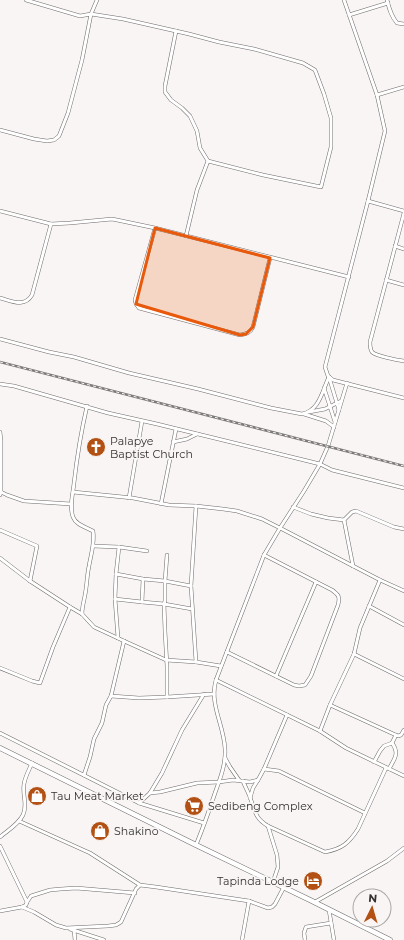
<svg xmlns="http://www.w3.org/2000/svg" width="404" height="940" viewBox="0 0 404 940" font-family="Montserrat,sans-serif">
<rect width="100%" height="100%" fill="#f9f5f4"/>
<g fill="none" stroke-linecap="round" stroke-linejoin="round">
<defs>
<g id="street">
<path d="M26,0l54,16 11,-2 32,5 66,15 30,8 35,7 49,14 12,7 9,24 7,24v29l-10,40 -58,-12 -55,-14"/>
<path d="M344,0l33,95 8,36 -17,70 -43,166 3,9 5,4 71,18"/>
<path d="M387,0c2,8 4,16 10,23l7,1"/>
<path d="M349,15l39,-12"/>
<path d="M176,31l-11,55v6l6,8 11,8 8,8 7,15 3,17 8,13 -11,29 -11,46"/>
<path d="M377,95l27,-8"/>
<path d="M0,130l34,9 13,2 7,-1 5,-4 9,-23 14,-53 9,-46 6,-14"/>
<path d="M368,201l36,10"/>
<path d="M0,211l51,13 19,-1 42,-4 5,1 38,8 194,49"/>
<path d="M404,213l-34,129c0,4 0,7 2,10 4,4 25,8 32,9"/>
<path d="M155,228l-20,72 1,4 3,4 101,27c6,-1 10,-2 13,-8l17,-69"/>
<path d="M395,246l9,3"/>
<path d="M386,280l18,5"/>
<path d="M0,298c12,3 24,10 32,-3l19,-71"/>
<path d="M0,339l49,13 25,5 55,16 69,16 73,19 31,6c18,-4 20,-23 27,-37"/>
<path d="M329,377l10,33"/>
<path d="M0,384l14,2 94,27 49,11 163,40 12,6 72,18"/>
<path d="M324,388l11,34"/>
<path d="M309,412l16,-3 16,-8"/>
<path d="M304,414l22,7 8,6"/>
<path d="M0,432l1,9v51l-1,3"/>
<path d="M173,442l14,-3 10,-5"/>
<path d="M1,492l6,3 17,6 47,3"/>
<path d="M73,492l60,6 36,7 27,1 27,3 14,2 25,8 18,9 100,52 24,11"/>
<path d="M129,498l13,-77"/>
<path d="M161,504l15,-75"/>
<path d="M196,506l-5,80 5,76"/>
<path d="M293,507l18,7 17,4 16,2 8,-8 4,-1 38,16 10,2"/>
<path d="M344,520l9,46"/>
<path d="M0,530l37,16 -7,35"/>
<path d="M93,546l26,1 -3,27 27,5 22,2 26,5"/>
<path d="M119,547l28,4"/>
<path d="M0,558l30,23 40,26 12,7 12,13 30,14 42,19 30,2 25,4"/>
<path d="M116,574l-1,25 3,39"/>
<path d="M143,579l-1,23 22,2 28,5"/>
<path d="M115,599l27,3"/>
<path d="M369,606l35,19"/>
<path d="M82,614c0,-7 2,-13 3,-19 2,-10 2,-20 4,-29 2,-12 6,-23 4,-35 -7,-4 -17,-6 -20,-14 -4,-11 0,-23 1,-34 3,-26 7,-51 13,-77"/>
<path d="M227,652l67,33 5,1 6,-1 6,-9 27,-71c2,-8 1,-10 -6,-15l-68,-35"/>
<path d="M354,654l50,25"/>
<path d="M0,668l32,13 8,2 13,-36 17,-40"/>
<path d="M276,676l40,-94"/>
<path d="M216,680l104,51 26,17 58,28"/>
<path d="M111,696l28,2 28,-1 47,-3"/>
<path d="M167,697v-31l-2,-35 -1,-27 1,-3v-20l2,-26"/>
<path d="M330,705l68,31 3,-1 3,-5"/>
<path d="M320,731l10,-26 24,-51 6,-26 20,-48"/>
<path d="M0,733l139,70 65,20"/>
<path d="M225,758l5,9 9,13"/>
<path d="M374,762l6,-11 4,-5 8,-3 4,-8"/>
<path d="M264,769l15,2 86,42"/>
<path d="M389,769c5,-10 11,-15 3,-26"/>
<path d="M84,775l6,-18 4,-18 8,-16 4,-18 5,-9 13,-55"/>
<path d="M243,781c2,6 6,12 8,19 4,12 5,19 17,26l57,26c17,-3 24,-9 33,-23l28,-61"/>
<path d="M150,793l10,-1 37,-9 22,-1 14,-2 17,2 8,-2 6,-11 23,-54"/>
<path d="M250,798l3,-10 5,-8"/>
<path d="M139,803l11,-10 12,-20 20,-43 22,-36"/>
<path d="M19,821l71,32 50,32 16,2 93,14 19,7 4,-1 3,-3 9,-17"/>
<path d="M268,826l9,29 1,12 -5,15"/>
<path d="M0,837c8,-7 18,-12 23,-22 5,-10 -1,-20 1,-31 1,-7 5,-14 8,-21"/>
<path d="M196,845c7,-17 13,-34 19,-52 5,-14 11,-29 10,-44 -1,-24 -16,-45 -9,-69l48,-125 16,-27 24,-37 16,-27 8,-18 19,-63"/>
<path d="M0,846l27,56 -1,3 -4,2 -22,4"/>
<path d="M27,902l4,-6 19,-6 11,-1 15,-1 59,5"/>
<path d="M315,902l72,-41 17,-13"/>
<path d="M22,907l12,5 22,13 10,3 42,-2 8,-1 5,-3 15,-33 4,-4"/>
<path d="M329,910l5,30"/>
<path d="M70,929l34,11"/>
<path d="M74,930l1,10"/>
<path d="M242,940l7,-39"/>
<path d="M305,940l-1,-7 2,-6 25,-4"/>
</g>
<path id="secondary" d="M0,748l196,97 114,55 80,40"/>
</defs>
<use href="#street" stroke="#6e6a69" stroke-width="4"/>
<use href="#secondary" stroke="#6e6a69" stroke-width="5.5"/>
<use href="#street" stroke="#fff" stroke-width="3"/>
<use href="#secondary" stroke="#fff" stroke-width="4.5"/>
<defs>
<path id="rail" d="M0,362l404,104"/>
</defs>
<use href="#rail" stroke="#7d7b7a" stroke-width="2.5"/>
<use href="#rail" stroke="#f9f5f4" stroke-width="1" stroke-dasharray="3" stroke-linecap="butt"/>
</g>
<path fill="#e8590c" fill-opacity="0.2" stroke="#e8590c" stroke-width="3" stroke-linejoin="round" d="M155,228l115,30 -17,69 -7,7 -6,1 -104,-31z"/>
<defs>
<symbol id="church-disc" viewBox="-11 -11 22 22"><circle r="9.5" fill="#b35114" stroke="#f9f5f4"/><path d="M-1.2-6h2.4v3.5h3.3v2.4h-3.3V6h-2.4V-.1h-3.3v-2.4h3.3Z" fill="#fff"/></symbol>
<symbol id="shop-disc" viewBox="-11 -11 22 22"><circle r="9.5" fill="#b35114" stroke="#f9f5f4"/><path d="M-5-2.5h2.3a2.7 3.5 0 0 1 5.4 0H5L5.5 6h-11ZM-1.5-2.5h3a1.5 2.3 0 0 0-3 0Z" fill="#fff"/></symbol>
<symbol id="supermarket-disc" viewBox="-11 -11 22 22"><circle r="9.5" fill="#b35114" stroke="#f9f5f4"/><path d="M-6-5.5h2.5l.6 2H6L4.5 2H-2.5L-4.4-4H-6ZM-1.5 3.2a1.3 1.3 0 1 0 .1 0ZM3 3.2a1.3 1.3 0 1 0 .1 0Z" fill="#fff"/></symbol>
<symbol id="hotel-disc" viewBox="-11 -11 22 22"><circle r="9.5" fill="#b35114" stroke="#f9f5f4"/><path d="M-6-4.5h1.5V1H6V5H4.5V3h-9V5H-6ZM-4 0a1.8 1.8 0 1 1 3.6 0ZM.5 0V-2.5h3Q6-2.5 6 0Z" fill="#fff"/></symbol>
</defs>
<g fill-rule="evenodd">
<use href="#church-disc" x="85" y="436" width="22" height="22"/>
<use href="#shop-disc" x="26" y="785" width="22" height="22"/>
<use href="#supermarket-disc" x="183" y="795" width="22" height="22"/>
<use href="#shop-disc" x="89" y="820" width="22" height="22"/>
<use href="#hotel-disc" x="302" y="870" width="22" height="22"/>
</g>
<g text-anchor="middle" stroke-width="3.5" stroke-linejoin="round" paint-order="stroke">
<g font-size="11" fill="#333231" stroke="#f9f5f4" text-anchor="start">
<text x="110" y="445">Palapye<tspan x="110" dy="13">Baptist Church</tspan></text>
<text x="51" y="800">Tau Meat Market</text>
<text x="208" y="810">Sedibeng Complex</text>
<text x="114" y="835">Shakino</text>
<text x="299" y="885" text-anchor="end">Tapinda Lodge</text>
</g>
</g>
<g transform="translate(372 908) rotate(5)"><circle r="19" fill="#f9f5f4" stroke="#aaa7a6"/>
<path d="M0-3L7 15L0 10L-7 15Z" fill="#b35114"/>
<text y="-6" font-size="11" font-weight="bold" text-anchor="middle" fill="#333231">N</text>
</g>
</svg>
